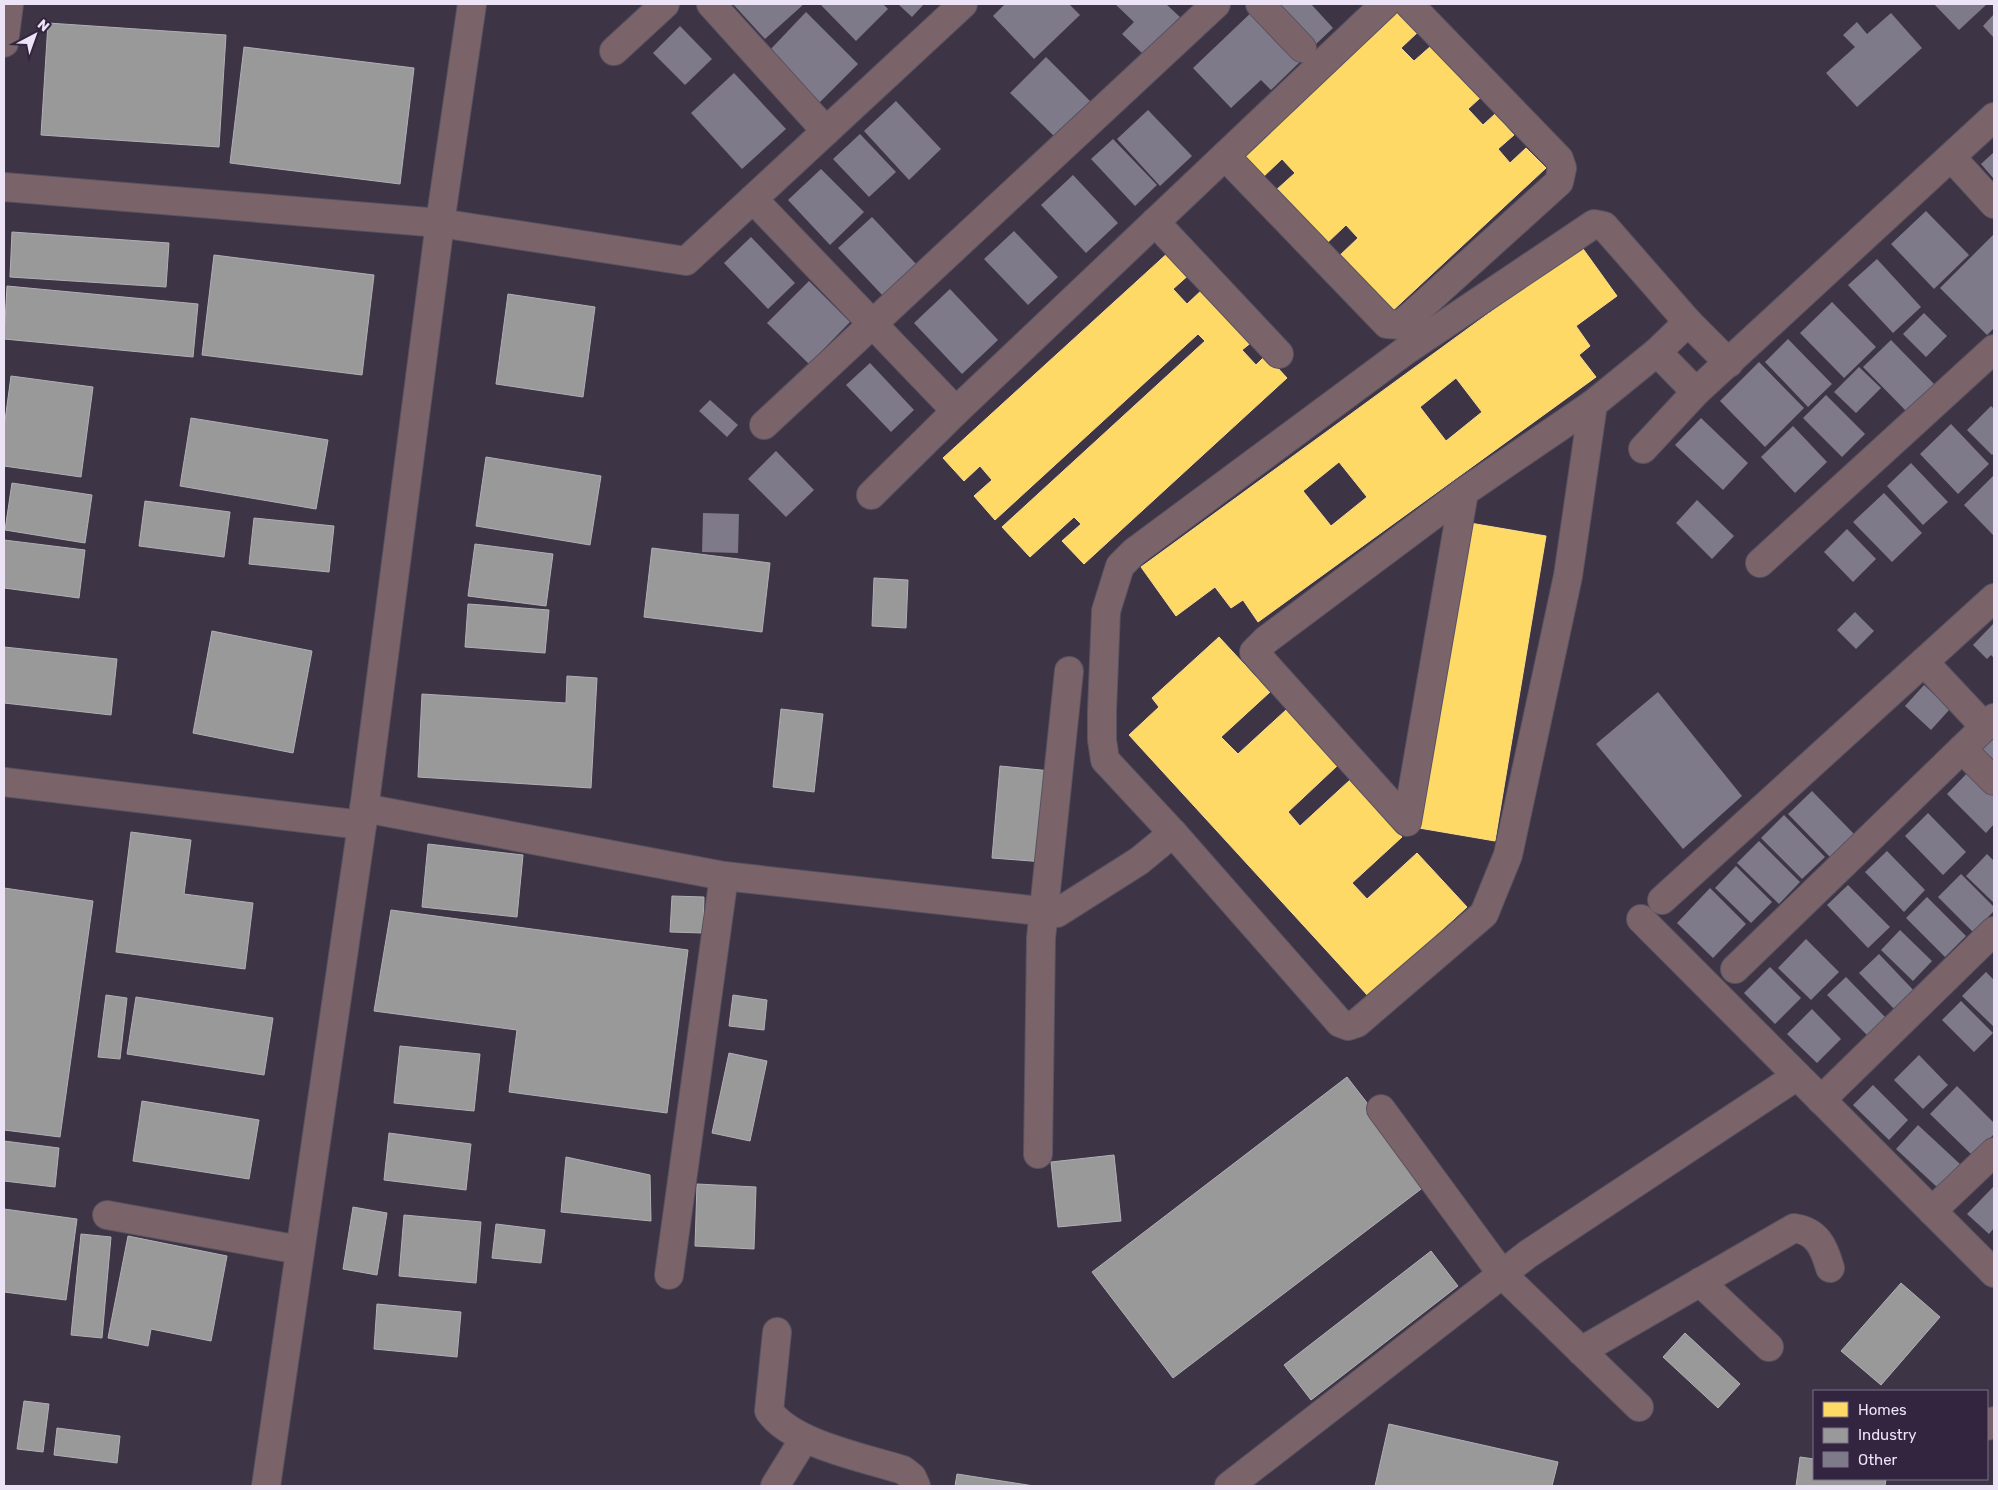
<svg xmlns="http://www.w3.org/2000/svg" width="1998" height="1490" viewBox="0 0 1998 1490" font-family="Rubik,sans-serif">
<rect width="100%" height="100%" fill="#3d3445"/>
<g fill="#ffd966" stroke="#f9dc91" fill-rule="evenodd">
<path d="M1397,9l21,23 -17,16 13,13 17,-15 49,52 -12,11 15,16 12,-11 19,21 -16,14 12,14 16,-15 20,20 -157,146 -52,-56 21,-20 -12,-13 -21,20 -50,-54 20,-18 -13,-14 -20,19 -21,-24z"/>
<path d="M1581,246l36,50 -41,30 14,20 -11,9 17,22 -338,245 -15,-22 -12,8 -16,-21 -39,29 -35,-49zM1456,378l26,34 -36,29 -26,-34zM1339,462l28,35 -36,29 -28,-35z"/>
<path d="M1170,251l21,22 -18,16 14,15 17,-16 49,53 -11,9 14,15 10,-10 21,23 -203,186 -22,-23 19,-17 -7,-7 -44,40 -28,-30 203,-186 -7,-7 -203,186 -21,-24 18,-16 -12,-14 -16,15 -21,-23z"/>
<path d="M1470,523l76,13 -51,305 -76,-13z"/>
<path d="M1219,637l51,55 -49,45 17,17 48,-44 51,56 -49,46 12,14 50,-46 52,57 -50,46 15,16 50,-46 50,54 -98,90 -240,-262 30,-28 -7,-9z"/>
</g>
<g fill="#999" stroke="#b2afb5">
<path d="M48,23l178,12 -7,112 -178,-12z"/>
<path d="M244,47l170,21 -14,116 -170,-21z"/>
<path d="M12,232l157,11 -3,44 -156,-10z"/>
<path d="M214,255l160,20 -12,100 -160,-20z"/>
<path d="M7,286l191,18 -5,53 -189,-18z"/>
<path d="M508,294l87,13 -12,90 -87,-13z"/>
<path d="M11,376l82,11 -12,90 -77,-11v-38z"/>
<path d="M191,418l137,22 -12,69 -136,-23z"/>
<path d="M486,457l115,19 -11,69 -114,-19z"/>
<path d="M12,483l80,12 -7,48 -80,-13z"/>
<path d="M145,501l85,11 -6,45 -85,-11z"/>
<path d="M254,518l80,8 -5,46 -80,-8z"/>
<path d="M4,540l81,10 -6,48 -75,-10z"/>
<path d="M475,544l78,10 -7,52 -78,-10z"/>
<path d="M652,548l118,15 -8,69 -118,-15z"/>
<path d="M874,578l34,2 -2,48 -34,-2z"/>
<path d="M468,604l81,6 -4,43 -80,-6z"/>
<path d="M212,631l100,20 -19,102 -100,-20z"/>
<path d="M4,647l113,12 -6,56 -107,-12z"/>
<path d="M567,676l30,2 -6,110 -173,-11 4,-83 144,9z"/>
<path d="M781,709l42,5 -9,78 -41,-5z"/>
<path d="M1000,766l51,5 -7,91 -52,-4z"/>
<path d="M131,832l60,8 -7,54 69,9 -8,66 -129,-17z"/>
<path d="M428,844l95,11 -6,62 -95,-10z"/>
<path d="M4,888l89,13 -33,236 -56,-7z"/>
<path d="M672,896l32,1 -1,36 -33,-1z"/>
<path d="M391,910l297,40 -21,163 -158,-21 8,-62 -143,-19z"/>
<path d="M106,995l21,3 -7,61 -22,-2z"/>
<path d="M733,995l34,5 -3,30 -35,-4z"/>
<path d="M136,997l137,21 -9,57 -137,-21z"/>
<path d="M400,1046l80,8 -6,57 -80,-8z"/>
<path d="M729,1053l38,8 -17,80 -38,-8z"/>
<path d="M1347,1077l82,106 -256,195 -81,-106z"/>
<path d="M142,1101l117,19 -10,59 -116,-18z"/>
<path d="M389,1133l82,11 -5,46 -82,-10z"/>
<path d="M4,1141l55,7 -4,39 -51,-6z"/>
<path d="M1114,1155l7,66 -63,6 -7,-65z"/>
<path d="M566,1157l84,18 1,46 -90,-9z"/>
<path d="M697,1184l59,3 -2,62 -59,-3z"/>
<path d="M353,1207l34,6 -10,62 -34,-6z"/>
<path d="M4,1209l73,10 -11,81 -62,-8z"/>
<path d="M404,1215l77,7 -5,61 -77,-7z"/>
<path d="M496,1224l49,6 -4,33 -49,-5z"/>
<path d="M81,1234l30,3 -9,101 -31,-3z"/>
<path d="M128,1236l99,20 -16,85 -60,-12 -3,17 -40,-8z"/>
<path d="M1431,1251l27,35 -147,114 -27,-35z"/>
<path d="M1901,1283l39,34 -59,68 -40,-34z"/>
<path d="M377,1304l84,8 -4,45 -83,-8z"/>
<path d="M1685,1333l55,51 -22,24 -55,-51z"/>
<path d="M24,1401l25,3 -6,48 -26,-3z"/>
<path d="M1389,1424l169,38 -6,24h-177z"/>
<path d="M57,1428l63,8 -3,27 -63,-8z"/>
<path d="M1800,1457l14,2v20h72l-1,7h-89z"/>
<path d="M957,1474l77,12h-79z"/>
</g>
<g fill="#7f7a89">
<path d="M733,4h71l-39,35z"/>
<path d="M820,4h63l5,5 -32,32z"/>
<path d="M898,4h26l-12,13z"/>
<path d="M1005,4h64l11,11 -46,44 -41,-43z"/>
<path d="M1115,4h51l14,13 -37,37 -21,-20 12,-12z"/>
<path d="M1276,4h35l22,24 -18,17z"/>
<path d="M1934,4h53l-28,26z"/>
<path d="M1257,7l47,51 -33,32 -10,-10 -30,28 -38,-40z"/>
<path d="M806,12l52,52 -39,39 -51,-51z"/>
<path d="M1891,13l31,35 -65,59 -31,-34 29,-26 -12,-12 14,-13 10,12z"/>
<path d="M1994,14v24l-11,-12z"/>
<path d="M680,26l32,33 -27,26 -32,-32z"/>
<path d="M1046,57l47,47 -36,35 -47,-46z"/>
<path d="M734,73l52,56 -44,40 -51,-56z"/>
<path d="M896,101l45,48 -32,31 -45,-49z"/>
<path d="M1148,110l44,46 -32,30 -43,-47z"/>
<path d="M860,134l36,38 -27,25 -36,-38z"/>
<path d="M1113,139l44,46 -22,21 -44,-47z"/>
<path d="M1994,152v27l-13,-15z"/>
<path d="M821,169l43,43 -34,33 -42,-45z"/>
<path d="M1073,175l45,48 -32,30 -45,-48z"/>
<path d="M1926,211l43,44 -35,34 -43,-45z"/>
<path d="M872,217l45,48 -33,32 -46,-49z"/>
<path d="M1014,231l44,46 -30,28 -44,-46z"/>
<path d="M1994,234v94l-7,7 -47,-47z"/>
<path d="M751,237l44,46 -27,26 -44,-46z"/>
<path d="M1877,259l44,48 -28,26 -45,-48z"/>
<path d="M809,281l41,41 -41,42 -42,-41z"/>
<path d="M950,289l48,51 -36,34 -48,-51z"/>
<path d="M1832,302l44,45 -32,31 -44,-45z"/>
<path d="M1924,313l23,23 -21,21 -23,-23z"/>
<path d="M1788,339l44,45 -24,23 -43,-45z"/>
<path d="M1891,340l44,45 -28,27 -44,-45z"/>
<path d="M1759,362l45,46 -39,39 -45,-46z"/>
<path d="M870,363l44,47 -23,22 -45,-47z"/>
<path d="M1859,367l22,21 -25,25 -22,-21z"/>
<path d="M1826,395l39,39 -23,23 -39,-39z"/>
<path d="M710,400l28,25 -11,12 -28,-26z"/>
<path d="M1991,406l3,3v44l-2,2 -25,-25z"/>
<path d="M1701,418l47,45 -25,27 -48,-45z"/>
<path d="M1951,424l38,40 -31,30 -38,-40z"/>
<path d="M1793,426l34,36 -32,31 -34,-36z"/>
<path d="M776,451l38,39 -28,27 -38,-38z"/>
<path d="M1911,463l37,39 -25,23 -36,-39z"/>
<path d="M1994,475v61l-30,-31z"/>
<path d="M1884,493l38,40 -30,29 -39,-40z"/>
<path d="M1697,500l37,36 -22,23 -36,-36z"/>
<path d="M703,513l36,1 -1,39 -36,-1z"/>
<path d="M1847,529l29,30 -23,23 -29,-30z"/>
<path d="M1855,612l19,19 -18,18 -19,-19z"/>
<path d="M1994,623v35l-3,-3 -4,4 -14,-14z"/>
<path d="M1924,685l26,24 -19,21 -26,-24z"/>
<path d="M1658,692l84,104 -59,53 -87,-105z"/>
<path d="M1994,736v31l-15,-15z"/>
<path d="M1973,767l21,21v36l-8,9 -39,-39z"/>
<path d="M1812,791l42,43 -24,23 -42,-43z"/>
<path d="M1928,813l38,39 -23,23 -38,-39z"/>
<path d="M1784,815l41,42 -23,22 -41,-41z"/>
<path d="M1759,841l41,41 -21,22 -42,-41z"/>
<path d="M1887,851l38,39 -21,22 -39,-40z"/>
<path d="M1987,854l7,7v42l-28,-27z"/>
<path d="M1736,866l36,36 -21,21 -36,-35z"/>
<path d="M1961,874l33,33v4l-21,21 -35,-35z"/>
<path d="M1848,885l42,42 -22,21 -41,-43z"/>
<path d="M1710,888l36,36 -33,34 -36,-35z"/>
<path d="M1927,897l39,39 -21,21 -39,-39z"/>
<path d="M1900,930l32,31 -19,20 -32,-31z"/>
<path d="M1806,939l33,33 -28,28 -33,-32z"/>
<path d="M1879,954l39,41 -19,19 -40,-41z"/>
<path d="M1770,967l31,31 -26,26 -31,-31z"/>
<path d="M1986,972l8,8v47l-32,-31z"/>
<path d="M1846,977l40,41 -18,18 -41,-41z"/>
<path d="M1961,1001l32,32 -19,19 -32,-32z"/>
<path d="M1812,1009l29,30 -24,24 -30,-29z"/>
<path d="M1919,1055l29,30 -25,24 -29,-29z"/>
<path d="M1873,1085l35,35 -19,20 -36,-35z"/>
<path d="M1957,1086l37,37v11l-21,22 -43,-42z"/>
<path d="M1918,1125l42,39 -22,24 -42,-39z"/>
<path d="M1994,1186v42l-5,6 -22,-20z"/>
</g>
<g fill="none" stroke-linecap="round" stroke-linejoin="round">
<defs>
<g id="minor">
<path d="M711,4l115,127"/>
<path d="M1260,4l42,44"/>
<path d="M4,43l5,-39"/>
<path d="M614,51l51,-47"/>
<path d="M1225,156l162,168 13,1 12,-10 147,-133 3,-14 -3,-9 -150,-155"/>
<path d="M1952,158l42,46"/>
<path d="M4,187l436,36 246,38 277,-257"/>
<path d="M753,199l203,212"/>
<path d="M1155,222l124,132"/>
<path d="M1688,322l41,41"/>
<path d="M1593,404l-25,172 -60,279 -24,59 -127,109 -9,3 -8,-3 -167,-190 -68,-73 -3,-20v-29l4,-100 14,-45 14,-14 271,-201 189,-127 10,2 84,96 -31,30"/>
<path d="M764,425l452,-421"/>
<path d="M1643,449l53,-57 298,-275"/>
<path d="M1464,492l-57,330 -153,-170 12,-12 198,-148 129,-88 64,-52 39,40"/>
<path d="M871,495l85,-84 429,-407"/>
<path d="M1760,563l234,-214"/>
<path d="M1924,662l61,65"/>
<path d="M1962,749l32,32"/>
<path d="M4,782l358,43"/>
<path d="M364,808l360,68 333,37 82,-52 34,-28"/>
<path d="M1662,900l332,-302"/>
<path d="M1641,919l353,354"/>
<path d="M1735,969l259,-251"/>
<path d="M1821,1100l173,-169"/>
<path d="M1381,1109l121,165 137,133"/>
<path d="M1038,1154l3,-216 28,-267"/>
<path d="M1932,1211l62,-59"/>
<path d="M107,1215l193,35"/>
<path d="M669,1275l55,-399"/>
<path d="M1700,1282l69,65"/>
<path d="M777,1332l-8,79c23,33 96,47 134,59l9,7 4,9"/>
<path d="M1581,1351l213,-123c23,3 30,19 36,40"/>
<path d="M1987,1426l7,-5"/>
<path d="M266,1486l96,-661 78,-602 32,-219"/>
<path d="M775,1486l29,-47"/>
<path d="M1229,1486l299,-232 269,-178"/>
</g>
</defs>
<use href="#minor" stroke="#595260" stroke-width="30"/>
<use href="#minor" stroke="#7a646a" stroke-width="28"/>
</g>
<rect width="1998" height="1490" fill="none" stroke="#ece3f6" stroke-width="10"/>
<rect x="1813" y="1390" width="175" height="90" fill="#332440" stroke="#7d7089"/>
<rect x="1823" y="1402" width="25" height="15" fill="#ffd966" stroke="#7d7089"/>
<text x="1858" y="1415" font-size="15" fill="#ece3f6">Homes</text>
<rect x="1823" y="1428" width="25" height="15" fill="#999999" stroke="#7d7089"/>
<text x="1858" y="1440" font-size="15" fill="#ece3f6">Industry</text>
<rect x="1823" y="1452" width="25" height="15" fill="#7f7a89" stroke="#7d7089"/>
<text x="1858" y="1465" font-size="15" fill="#ece3f6">Other</text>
<g transform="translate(35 35) rotate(41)" stroke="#332440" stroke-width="4" paint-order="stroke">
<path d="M0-4L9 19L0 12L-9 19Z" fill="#ece3f6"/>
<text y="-8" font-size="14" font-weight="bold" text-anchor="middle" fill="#ece3f6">N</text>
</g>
</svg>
